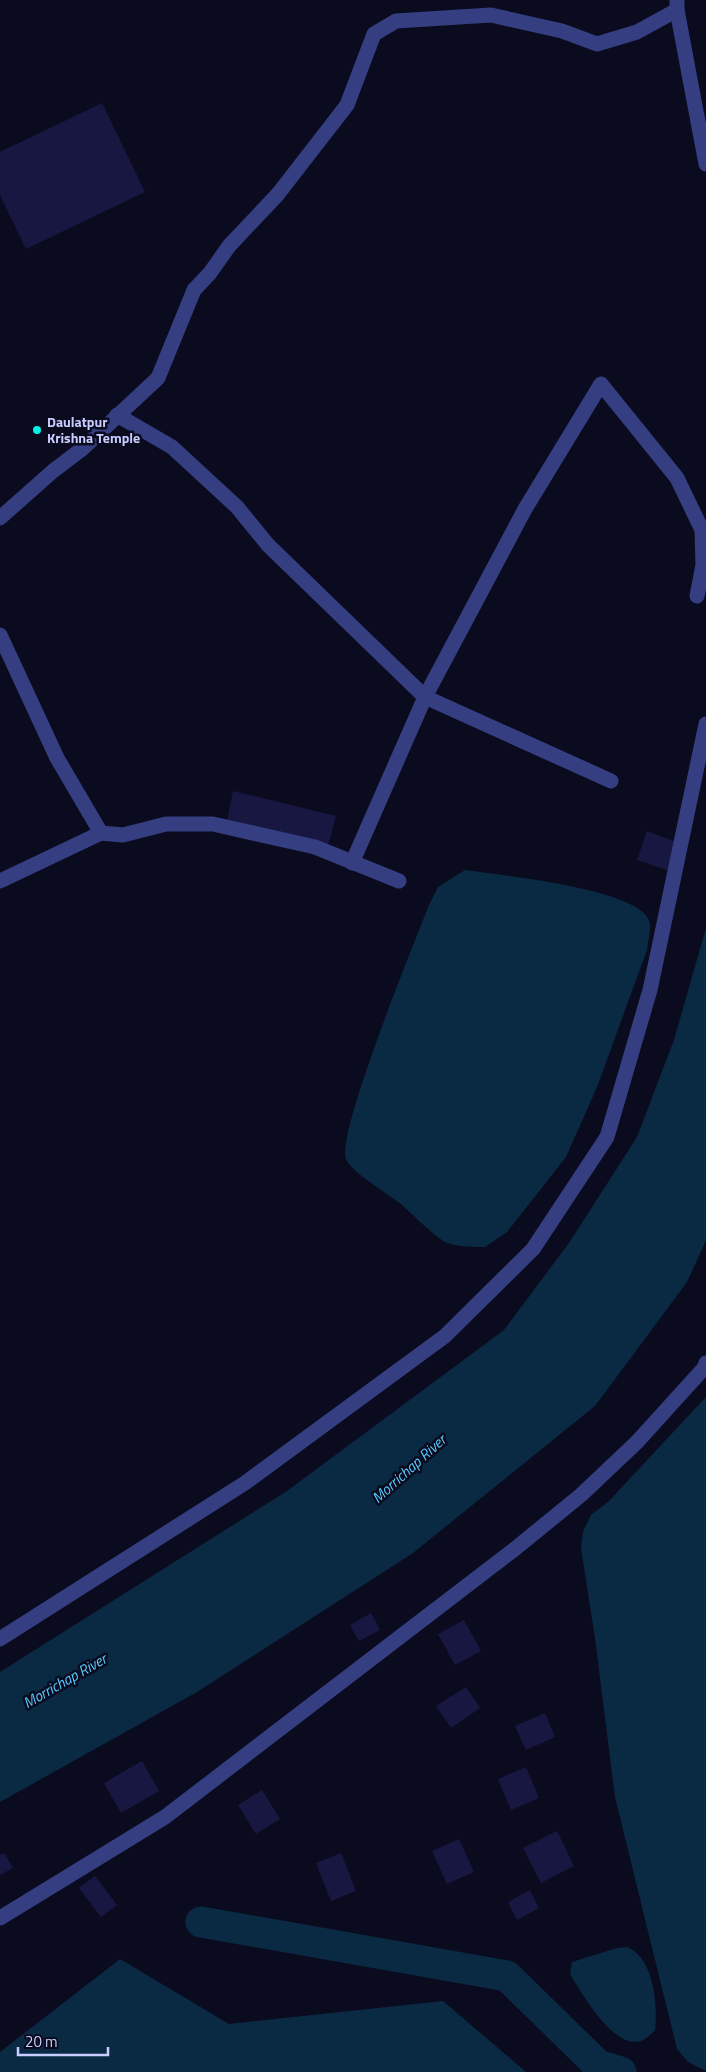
<svg xmlns="http://www.w3.org/2000/svg" width="706" height="2072" viewBox="0 0 706 2072" font-family="'Titillium Web',sans-serif">
<rect width="100%" height="100%" fill="#0b0b1f"/>
<g fill="#0a2a44">
<path d="M465,870c34,5 171,18 184,50 3,8 -1,21 -2,30l-50,137 -31,70 -59,75 -22,15c-12,0 -27,0 -38,-4 -10,-4 -37,-31 -46,-39 -13,-10 -51,-33 -55,-45 -10,-25 69,-218 83,-254l9,-18z"/>
<path d="M706,928v312l-19,42 -92,124 -182,147 -216,139 -197,110v-130l287,-181 217,-161 65,-87 68,-106 37,-97z"/>
<path d="M706,1397v674l-18,-9 -11,-13 -62,-252 -20,-159 -14,-90 2,-16 8,-17 18,-14z"/>
<path d="M627,1947c27,11 31,58 28,83 -3,3 -8,8 -12,10 -28,13 -61,-47 -73,-66l2,-12 45,-14z"/>
<path d="M120,1959l109,65 214,-23 83,71h-526v-20z"/>
</g>
<g fill="none" stroke-linecap="round" stroke-linejoin="round">
<path stroke="#0a2a44" stroke-width="31" d="M201,1922l306,54 91,89 23,7"/>
</g>
<g fill="#181741">
<path d="M102,103l43,89 -119,57 -26,-54v-43z"/>
<path d="M233,791l103,25 -8,30 -101,-25z"/>
<path d="M647,831l29,11 -9,28 -30,-10z"/>
<path d="M371,1613l9,17 -21,11 -9,-16z"/>
<path d="M464,1620l17,31 -26,14 -17,-31z"/>
<path d="M466,1687l14,21 -29,20 -15,-22z"/>
<path d="M545,1713l10,24 -29,13 -11,-24z"/>
<path d="M142,1761l17,30 -38,22 -17,-30z"/>
<path d="M526,1767l13,31 -28,12 -13,-31z"/>
<path d="M262,1790l18,29 -24,15 -18,-29z"/>
<path d="M557,1831l17,35 -33,17 -18,-35z"/>
<path d="M459,1839l15,33 -27,12 -15,-33z"/>
<path d="M4,1853l9,15 -13,7v-20z"/>
<path d="M341,1853l15,38 -25,10 -15,-38z"/>
<path d="M95,1876l22,29 -16,12 -22,-29z"/>
<path d="M530,1890l9,18 -22,12 -9,-18z"/>
</g>
<g fill="none" stroke-linecap="round" stroke-linejoin="round">
<g stroke="#343e80" stroke-width="15">
<path d="M677,1v9l29,154"/>
<path d="M117,415l55,32 65,60 31,38 157,152 186,84"/>
<path d="M0,518l53,-47 29,-22 76,-71 36,-88 16,-17 19,-27 49,-52 69,-89 27,-71 22,-13 95,-6 71,16 35,13 40,-12 40,-22"/>
<path d="M0,635l57,123 44,75 22,2 43,-11h47l102,23 84,34"/>
<path d="M352,863l73,-166 100,-188 76,-125 76,94 25,52 1,35 -6,31"/>
<path d="M0,881l101,-48"/>
<path d="M0,1639l245,-156 200,-147 88,-87 74,-112 43,-147 56,-266"/>
<path d="M0,1918l165,-101 351,-269 65,-53 56,-53 67,-74 2,-5"/>
</g>
</g>
<circle fill="#00f4e4" stroke="#0b0b1f" stroke-width="2" cx="37" cy="430" r="5"/>
<g text-anchor="middle" stroke-width="5" stroke-linejoin="round" paint-order="stroke">
<g font-size="14" font-weight="bold" fill="#c9ccff" stroke="#0b0b1f" text-anchor="start">
<text x="47" y="427">Daulatpur<tspan x="47" dy="16">Krishna Temple</tspan></text>
</g>
<g font-size="15" font-style="italic" fill="#57cdff" stroke="#0b0b1f">
<text transform="translate(409 1469) rotate(-42)" y="5">Morrichap River</text>
<text transform="translate(65 1681) rotate(-30)" y="5">Morrichap River</text>
</g>
</g>
<path d="M18 2047v8h90v-8" fill="none" stroke="#c9ccff" stroke-width="2.5"/>
<text x="25" y="2047" font-size="15" fill="#c9ccff" stroke="#0b0b1f" stroke-width="4" paint-order="stroke">20 m</text>
</svg>
